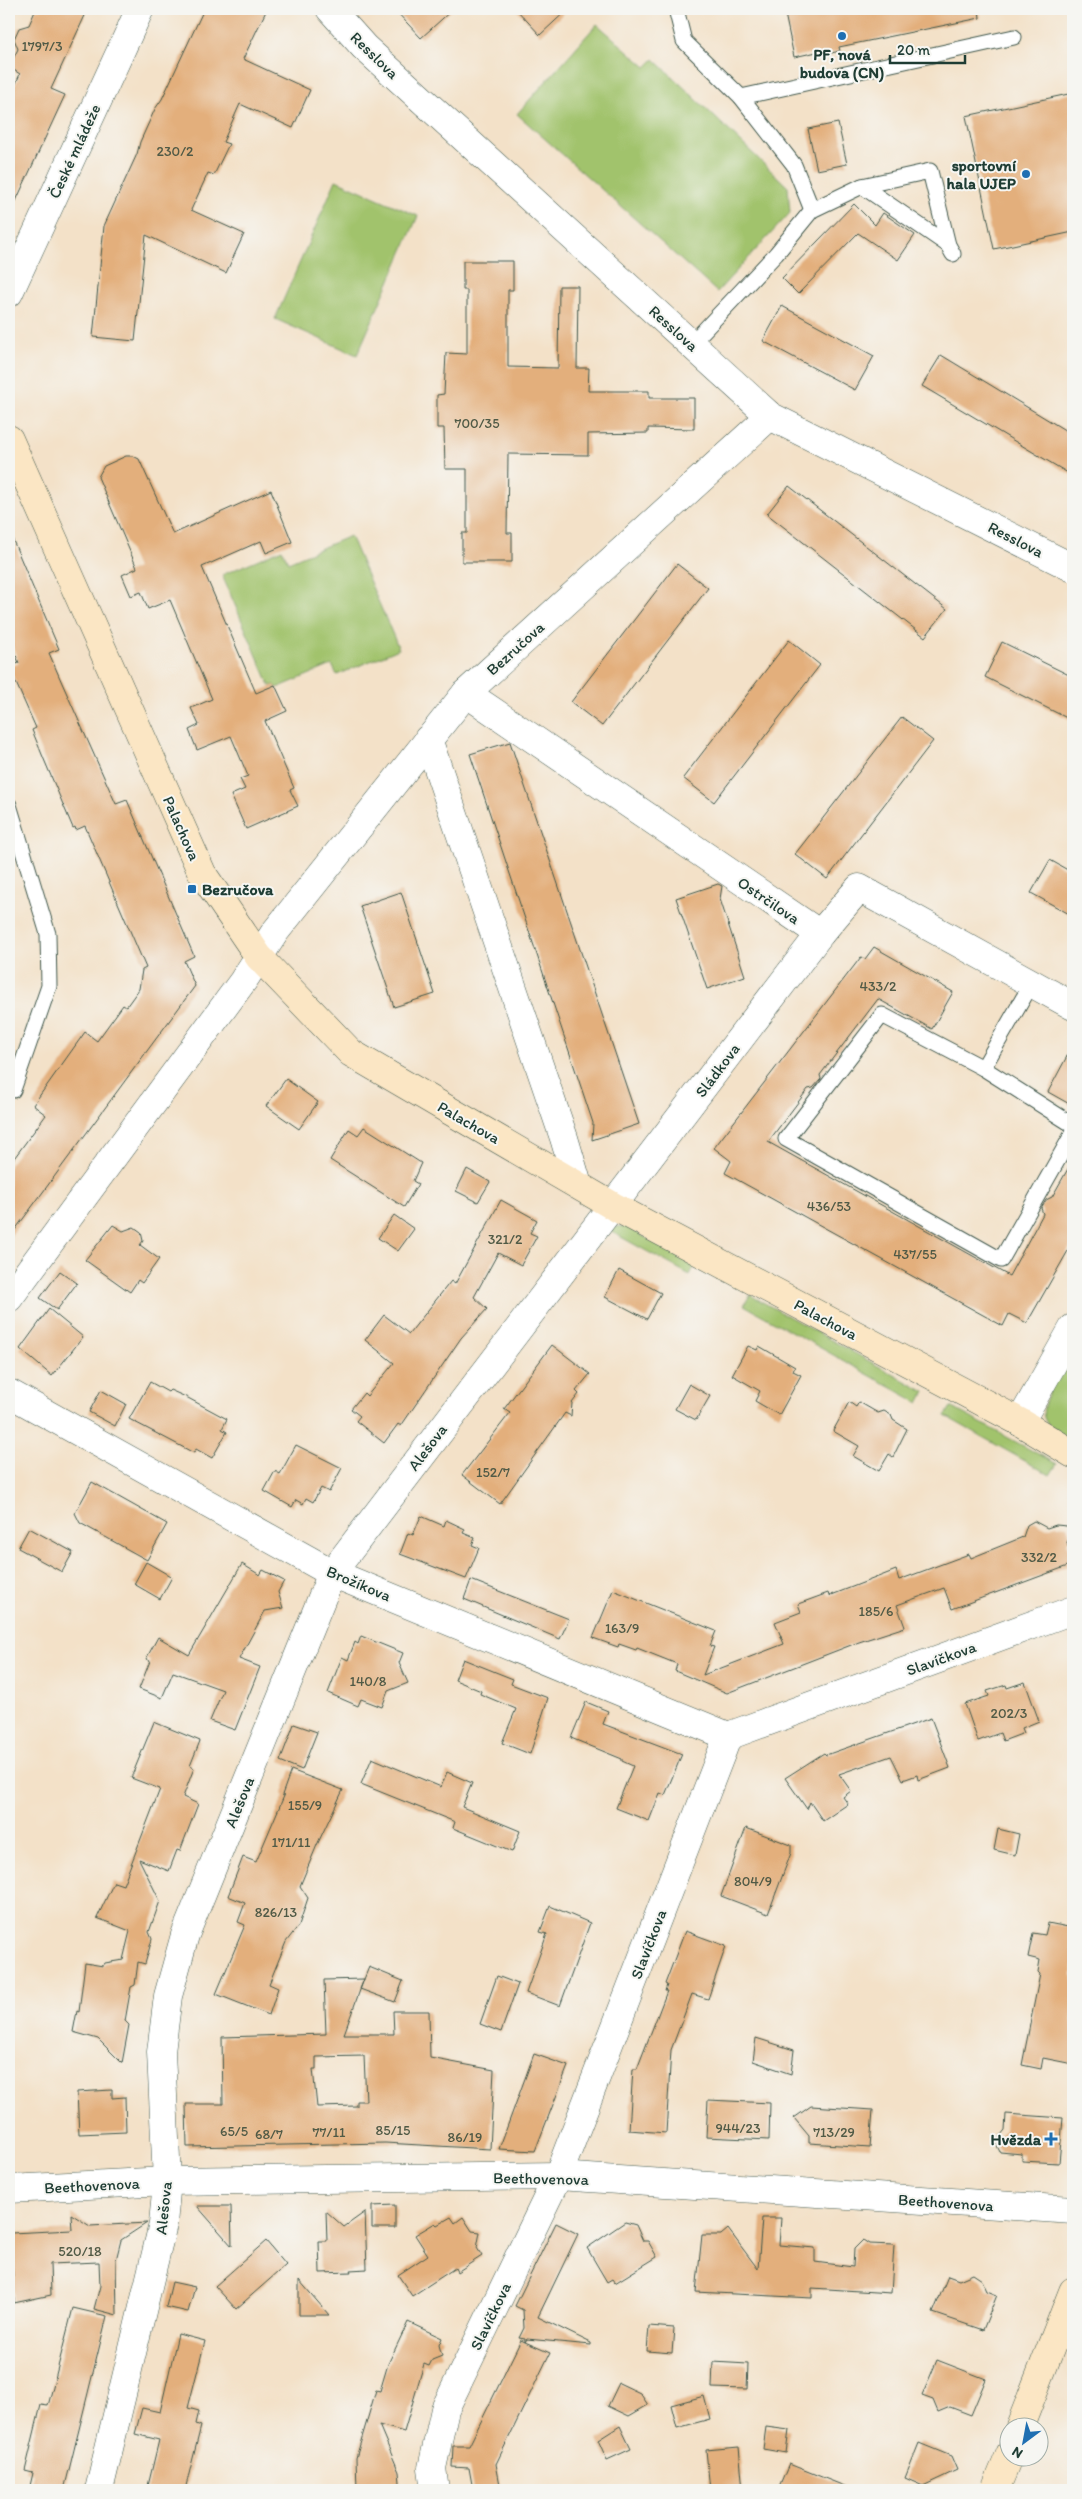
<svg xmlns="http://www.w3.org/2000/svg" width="1082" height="2499" viewBox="0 0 1082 2499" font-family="Itim,sans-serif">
<rect width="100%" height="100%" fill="#f6f6f2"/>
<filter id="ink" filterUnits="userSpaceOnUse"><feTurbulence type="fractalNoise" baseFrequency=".02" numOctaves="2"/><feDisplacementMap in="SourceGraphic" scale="10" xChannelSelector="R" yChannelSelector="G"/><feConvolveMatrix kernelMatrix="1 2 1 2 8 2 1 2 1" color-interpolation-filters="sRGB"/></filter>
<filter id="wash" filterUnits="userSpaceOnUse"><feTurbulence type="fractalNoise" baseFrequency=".0096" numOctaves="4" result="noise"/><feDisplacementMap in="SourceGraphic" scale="20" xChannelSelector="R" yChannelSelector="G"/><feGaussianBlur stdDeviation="1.12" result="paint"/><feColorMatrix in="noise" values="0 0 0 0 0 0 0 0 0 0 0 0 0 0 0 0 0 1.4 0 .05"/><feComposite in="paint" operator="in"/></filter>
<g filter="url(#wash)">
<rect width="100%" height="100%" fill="#f3e1c8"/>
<g fill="#a1c36c" stroke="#608050">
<path d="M597,24l49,43 8,-8 134,128 2,26 -73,79 -200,-178z"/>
<path d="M336,180l82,36 -61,139 -82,-36z"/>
<path d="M350,536l49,113 -62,26 -5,-10 -55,23 -2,-3 -5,1 -48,-111 60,-26 6,13z"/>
<path d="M625,1226l70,39 -5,10 -80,-44 5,-4z"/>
<path d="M750,1295l175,97 -6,11 -175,-98z"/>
<path d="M1073,1350v91c-9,-6 -22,-10 -28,-21 -9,-16 20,-55 28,-70z"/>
<path d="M951,1407l106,57 -7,11 -105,-59z"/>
</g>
<g id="blocks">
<g fill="#e3af7b" fill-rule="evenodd">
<path d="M36,9h52l-37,80 14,6 -56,121v-117l11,-25 -11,-7 9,-18 -4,-10 5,-11 10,-3z"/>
<path d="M204,9h63l-24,50 67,31 -17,38 -53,-24 -17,38 6,2 -15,31 -6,-2 -17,37 53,24 -18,39 -80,-38 -11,106 -42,-4 11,-111 33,-72 3,-12 15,-33 7,-10z"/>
<path d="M394,9h59l-32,29z"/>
<path d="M516,9h52l-28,26z"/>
<path d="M784,9h195l1,9 -141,29 1,4 -22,5 -1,-4 -23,5z"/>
<path d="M1073,93v139l-79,17 -28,-133z"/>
<path d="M838,123l9,41 -30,6 -9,-41z"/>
<path d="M854,204l21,21 8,-12 32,22 -17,25 -40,-27 -60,61 -16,-16z"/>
<path d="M463,261h50v29h-5v77l50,1 1,-82h19l-1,82h12l-1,23h61v7h45v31l-46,-1v5l-60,1v21l-80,-1 -1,79h5v29h-50v-29h5v-64h-22l-1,-41h-7v-33l7,-1 2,-41 21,1v-64h-4z"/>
<path d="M782,306l92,50 -19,34 -92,-49z"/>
<path d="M941,355l132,80v41l-151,-90z"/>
<path d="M126,456h7l6,3 34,75 98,-44 21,52 -26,11 -5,-12 -59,26 54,126 19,-8 12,26 -22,10 29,67 -4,2 8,16 -52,23 -15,-34 14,-6 -5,-10 8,-3 -17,-40 -34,14 -8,-20 10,-5 -8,-17 21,-9 -42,-99 -22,9 -7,-17 -10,4 -9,-21 15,-7 -39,-91 6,-11z"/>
<path d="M789,486l158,123 -22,28 -158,-123z"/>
<path d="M9,531l50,118 -10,4 13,30 54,121 11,-4 67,156 -10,5 11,25 -186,252v-73l37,-50 -13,-10 52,-73 12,9 26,-36 3,2 13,-18 3,-19 4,-2 -61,-142 -9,4 -1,-3 -2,1 -30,-71 -11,-27 4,-2 -27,-61 10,-4 -10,-25z"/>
<path d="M677,564l31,24 -106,138 -31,-24z"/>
<path d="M789,640l31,25 -106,137 -31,-24z"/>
<path d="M1002,642l71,35v44l-88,-44z"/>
<path d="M902,717l31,24 -106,138 -32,-25z"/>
<path d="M510,742l129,382 -47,16 1,-17 -123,-369z"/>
<path d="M1050,860l23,13v43l-42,-23z"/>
<path d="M718,884l4,2 -2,13 25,77 -38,13 -31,-91z"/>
<path d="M401,892l34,102 -41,13 -34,-101z"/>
<path d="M874,947l79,45 -21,37 -54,-30 -58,76 1,4 -8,9 -5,1 -40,53 241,134 34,-62 -2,-6 5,-8 6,-3 21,-37v82l-46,81 -18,-9 -6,12 -278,-153 6,-12 -17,-13 147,-191 4,2z"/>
<path d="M1073,1045v61l-25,-14z"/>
<path d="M286,1079l32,23 -19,27 -33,-23z"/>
<path d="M364,1127l57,36 -8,18 5,3 -14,23 -74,-47 19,-31 9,6z"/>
<path d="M467,1169l23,13 -12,20 -22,-11z"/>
<path d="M501,1200l36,20 -7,13 7,3 -16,29 -23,-12 -24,44 13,12 -26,29 -60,88 -3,-2 -14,19 -28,-22 4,-5 -9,-7 13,-16 3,3 27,-33 -29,-23 19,-25 25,19 42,-53 4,3z"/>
<path d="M394,1215l20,14 -16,22 -20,-13z"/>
<path d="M113,1225l10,6 11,-4 7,5 2,9 -3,4 19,14 -17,24 -4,-3 -8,12 -45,-32z"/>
<path d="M619,1270l42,23 -14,26 -42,-22z"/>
<path d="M60,1271l17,12 -20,27 -17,-12z"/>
<path d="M49,1309l34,28 -31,39 -32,-27z"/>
<path d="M552,1345l38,29 -14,17 3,3 -7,9 -1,13 -6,-3 -65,91 -38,-29 48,-62 -6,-4z"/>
<path d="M748,1346l9,4 2,-4 36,21 -2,4 8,4 -22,40 -24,-14 5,-10 -28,-16z"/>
<path d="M150,1382l18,10 2,-2 18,8 39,21 -5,10 5,3 -15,26 -16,-9 -2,4 -65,-34z"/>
<path d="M689,1384l21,12 -14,24 -21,-11z"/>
<path d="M101,1390l25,14 -11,22 -26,-14z"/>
<path d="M849,1402l7,5 3,-5 19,11 6,-2 7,4 2,5 14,9 -14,28 -4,-3 -10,17 -26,-15 6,-10 -26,-15z"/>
<path d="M296,1445l46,23 -13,24 -8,-4 -8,14 -7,-4 -3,6 -7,-4 -4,7 -28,-16 11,-20 5,3z"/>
<path d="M92,1482l75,42 -20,36 -67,-37 -5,-10z"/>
<path d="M421,1516l23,10 2,-6 19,9 -2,4 12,5 -3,7 7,3 -13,31 -66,-25 8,-21 5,2z"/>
<path d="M1034,1521l13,7 9,-3 11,1 4,11 -4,5 6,22 -121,45 -8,-21 -47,17 8,22 -46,15 -132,51 -52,-22 2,-7 -40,-16 -1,2 -17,-6 -1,3 -25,-9 20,-48 103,41 -6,15 4,1 -11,28 81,-31 -9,-22 26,-10 -3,-8 30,-11 1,3 67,-26 3,10 70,-26 2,4 52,-21 4,-12z"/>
<path d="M29,1528l44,24 -11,20 -44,-24z"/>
<path d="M146,1562l26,15 -12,22 -26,-15z"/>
<path d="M242,1564l18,11 3,-5 21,11 -6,11 5,16 -18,3 -26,48 21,8 -25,63 -25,-9 13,-31 -50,-18 -11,26 -23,-9 11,-28 -4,-2 12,-22 31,18z"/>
<path d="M471,1580l98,39 -9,20 -96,-40z"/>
<path d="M361,1636l42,17 -4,10 9,20 -20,8 -6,16 -21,-8 -3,7 -30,-13 14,-36 6,3 7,-18 3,2z"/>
<path d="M463,1659l50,20 -2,5 37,14 -18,56 -28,-11 14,-34 -36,-15 1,-3 -26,-11z"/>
<path d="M1025,1682l14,39 -17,7 2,5 -21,8 -3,-8 -22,8 -13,-37 24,-8 -2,-5 19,-6 1,3z"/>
<path d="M586,1702l22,9 -5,13 79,30 -17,41 -5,-2 -11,28 -33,-13 17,-42 -11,-5v-2l-51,-21z"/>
<path d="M931,1718l19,50 -32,12 -1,-5 -14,5 -12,-24 -52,18 12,17 -8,6 5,7 -25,17 -13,-19 -3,7 -22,-31 39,-25 2,2z"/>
<path d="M154,1722l46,19 -10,25 4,2 -11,29 15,7 -18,47 -3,-1 -8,21 -30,-12 21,42 -11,31 3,7 -7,25 -7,-2 -3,23 -4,2 -6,34 4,4 -7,38 -24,-24 -25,-7 4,-21 2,1 6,-49 18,3 2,-3 18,-3 7,-29 -33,-13 17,-36 9,3 37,-96 -29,-11z"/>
<path d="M294,1724l23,8 -15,38 -22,-9z"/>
<path d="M372,1758l69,29 6,-15 25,11 -10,24 58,24 -8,21 -59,-24 2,-6 -94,-38z"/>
<path d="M291,1770l52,20 -26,55 -17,41 8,12 -9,27 -13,17 -17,42 9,4 -9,27 -53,-21 29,-69 -7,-3 7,-19 -17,-7 15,-39 13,5 28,-66 -2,-1z"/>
<path d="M746,1828l45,17v8l-23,61 -47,-18z"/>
<path d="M998,1829l21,5 -4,21 -21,-5z"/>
<path d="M550,1906l40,17 -30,83 -34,-13 21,-59 -7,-2z"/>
<path d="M1048,1923l25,5v136l-30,-6 -2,11 -19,-4 18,-91 -2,-2 2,-12 -12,-3 5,-24 12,2z"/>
<path d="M685,1931l41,15 -18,53 -16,-5 -21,56 -5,83 -37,-3 4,-61h4l30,-78h-2l2,-6 -2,-1z"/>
<path d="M369,1967l34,14 -8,21 -35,-13z"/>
<path d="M497,1976l21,8 -17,48 -21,-8z"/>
<path d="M364,1979l-20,55h50l-1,-23h36l1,47 64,12 -4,79 -105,-6 -198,4 -1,-43h37l-1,-67 104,-3 -2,-54zM364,2056l2,45h-9v5l-40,1 -4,-38h3v-12z"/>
<path d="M756,2038l38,12 -3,24 -38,-13z"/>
<path d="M534,2054l34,12 -33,85 -36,-2z"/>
<path d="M112,2090v8l13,-1 1,35 -47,2 -2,-42z"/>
<path d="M708,2100l62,3 -1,37 -63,-3z"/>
<path d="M811,2106l62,4 -3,37 -61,-4v-7l-15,-18z"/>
<path d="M1006,2114l57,4 -4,45 -37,-2v-7l-22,-2 -5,-10 10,-12z"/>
<path d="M395,2205v23h-23v-22z"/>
<path d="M197,2206h34l1,40z"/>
<path d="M326,2211l18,16 21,-15 2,57 -17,1 1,2 -31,1 -1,-32h8z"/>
<path d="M71,2214l19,12 57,-3 -26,17 -5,20 1,55 -23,-6 6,-23 -1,-24 -49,2 1,31 -37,8 -3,-70 61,-3z"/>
<path d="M451,2217l4,6 8,-6 9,14 8,1 -3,16 5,8 -25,16 -2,-4 -43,28 -14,-21 30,-20 -13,-20 20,-12 2,2z"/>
<path d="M762,2218h19l-2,27 36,3v14l38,5 1,-18 9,-9 6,4 25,1 -3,48 -79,-5v10l-116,-6 6,-57h19l7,-6 30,40z"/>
<path d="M625,2222l11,3 7,16h5l9,16 -42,26 -3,-4 -5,3 -20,-34z"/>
<path d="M556,2223l22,11 -40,83 53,26v2l-64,-6 -2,3 25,11 -54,111 5,26h-28l-4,-22 -17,-1 1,-21h16l52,-106 4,2v-3l-6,-1 5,-10 -1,-18 -8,-4z"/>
<path d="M266,2241l20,24 -50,44 -21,-23z"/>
<path d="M973,2274l9,6 5,11 10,4 -14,35 -50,-17 15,-37 11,4z"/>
<path d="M299,2280l30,35h-30z"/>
<path d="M172,2282l23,5 -7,25 -22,-5z"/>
<path d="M73,2308l34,8 -41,166 -2,8h-35l4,-17 -8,-2 16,-66 7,1z"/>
<path d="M408,2322l34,16 -3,7 3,11 -10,4 -3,6 -5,-2 -20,68 -25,-7 20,47 1,10 -4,8h-39l-1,-32 20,-68 4,1 8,-27z"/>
<path d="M649,2326l25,2 -2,25 -25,-2z"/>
<path d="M178,2334l27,7 -17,67 11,3 -3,13 5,2 -16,64h-38l12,-50 -24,-6 7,-26 18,4z"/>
<path d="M937,2360l49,19 -15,36 -21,-8 -12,5 -5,-12 -11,-4z"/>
<path d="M713,2362l35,2 -1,25 -35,-1z"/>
<path d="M619,2383l21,10 8,12 -19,11 -21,-10z"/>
<path d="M704,2396l6,23 -33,9 -6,-23z"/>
<path d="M620,2426l11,23 -24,11 -9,-20z"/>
<path d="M766,2427l23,3 -3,23 -23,-4z"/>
<path d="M919,2443l32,13 6,14 -34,16 -18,-8z"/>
<path d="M739,2447l4,43h-33l-4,-40z"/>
<path d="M789,2464l63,25v1h-74z"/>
</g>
</g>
</g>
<g filter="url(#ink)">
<use href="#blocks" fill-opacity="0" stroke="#3f564a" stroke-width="1"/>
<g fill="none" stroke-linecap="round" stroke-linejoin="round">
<defs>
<g id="lane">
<path d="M676,9l8,32 57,56 53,68 18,45"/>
<path d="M741,97l273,-60"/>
<path d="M862,186l86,59"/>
<path d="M691,344l85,-90 36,-44 50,-24 68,-15 18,74 5,9"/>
<path d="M9,805l39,129 1,52 -36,104"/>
<path d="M983,1068l49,-85"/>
<path d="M1073,1125l-90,-57 -101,-53 -96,124 215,121 72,-127"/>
</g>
<g id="street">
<path d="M330,9l34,38 406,369 303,152"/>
<path d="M9,293l131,-284"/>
<path d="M466,693l354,241"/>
<path d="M428,739l136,399 14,47"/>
<path d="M9,1298l234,-317 32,-49 191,-239 304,-277"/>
<path d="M9,1393l323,180 396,163"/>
<path d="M1020,1422l53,-94"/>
<path d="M9,2189l158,-8 391,-5 515,34"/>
<path d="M99,2490l64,-266 4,-43 -6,-129 7,-56 17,-61 147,-362 488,-639 39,-46 214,118"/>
<path d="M435,2490l-3,-22 13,-59 113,-233 170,-440 345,-126"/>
</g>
<g id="secondary">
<path d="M9,439l193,434 57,84 92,96 262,153 407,216 53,32"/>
<path d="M1020,2426l53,-135"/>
<path d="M995,2490l15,-36"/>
</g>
</defs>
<use href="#lane" stroke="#3f564a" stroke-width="17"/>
<use href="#street" stroke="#3f564a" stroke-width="29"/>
<use href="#secondary" stroke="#3f564a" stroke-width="29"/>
<use href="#lane" stroke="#fff" stroke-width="15"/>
<use href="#street" stroke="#fff" stroke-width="28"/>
<use href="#secondary" stroke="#fbe6c4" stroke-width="28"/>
</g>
</g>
<g fill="#1f6fb2" stroke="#f6f6f2" stroke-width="2">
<circle cx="842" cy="36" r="5"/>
<circle cx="1026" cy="174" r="5"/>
<rect x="187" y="884" width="10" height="10" rx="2.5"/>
<path d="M1048.5 2131.5h5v5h5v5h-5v5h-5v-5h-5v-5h5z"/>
</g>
<g text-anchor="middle" stroke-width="4" stroke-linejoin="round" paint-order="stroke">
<g font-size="14" fill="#505a46">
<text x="42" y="51">1797/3</text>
<text x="175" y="156">230/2</text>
<text x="477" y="428">700/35</text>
<text x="878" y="991">433/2</text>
<text x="829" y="1211">436/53</text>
<text x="505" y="1244">321/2</text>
<text x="915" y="1259">437/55</text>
<text x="493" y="1477">152/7</text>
<text x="1039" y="1562">332/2</text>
<text x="876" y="1616">185/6</text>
<text x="622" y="1633">163/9</text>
<text x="368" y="1686">140/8</text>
<text x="1009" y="1718">202/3</text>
<text x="305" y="1810">155/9</text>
<text x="291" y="1847">171/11</text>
<text x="753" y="1886">804/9</text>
<text x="276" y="1917">826/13</text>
<text x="738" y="2133">944/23</text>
<text x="393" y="2135">85/15</text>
<text x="234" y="2136">65/5</text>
<text x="329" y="2137">77/11</text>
<text x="834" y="2137">713/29</text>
<text x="269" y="2139">68/7</text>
<text x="465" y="2142">86/19</text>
<text x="80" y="2256">520/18</text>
</g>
<g font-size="16" font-weight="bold" fill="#1f3d34" stroke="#f6f6f2" text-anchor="end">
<text x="842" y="60" text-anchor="middle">PF, nová<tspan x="842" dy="18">budova (CN)</tspan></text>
<text x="1016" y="171">sportovní<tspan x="1016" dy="18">hala UJEP</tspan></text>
<text x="202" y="895" text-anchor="start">Bezručova</text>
<text x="1041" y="2145">Hvězda</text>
</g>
<g font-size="16" fill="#1f3d34" stroke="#f6f6f2">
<text transform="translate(375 55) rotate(44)" y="6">Resslova</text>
<text transform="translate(74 151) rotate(-65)" y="6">České mládeže</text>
<text transform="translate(674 328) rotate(42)" y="6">Resslova</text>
<text transform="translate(1016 539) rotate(27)" y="6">Resslova</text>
<text transform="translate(515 648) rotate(-42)" y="6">Bezručova</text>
<text transform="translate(182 828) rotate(66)" y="6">Palachova</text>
<text transform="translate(769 900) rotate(34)" y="6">Ostrčilova</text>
<text transform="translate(717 1070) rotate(-53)" y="6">Sládkova</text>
<text transform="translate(469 1122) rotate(30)" y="6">Palachova</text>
<text transform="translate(826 1319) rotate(28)" y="6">Palachova</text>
<text transform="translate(427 1447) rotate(-53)" y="6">Alešova</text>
<text transform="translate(359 1583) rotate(23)" y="6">Brožíkova</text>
<text transform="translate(941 1658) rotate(-20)" y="6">Slavíčkova</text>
<text transform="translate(239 1802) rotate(-68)" y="6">Alešova</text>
<text transform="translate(648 1944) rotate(-69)" y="6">Slavíčkova</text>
<text transform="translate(541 2178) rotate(1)" y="6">Beethovenova</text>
<text transform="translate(92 2185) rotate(-3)" y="6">Beethovenova</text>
<text transform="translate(946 2202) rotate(4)" y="6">Beethovenova</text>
<text transform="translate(163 2208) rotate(-84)" y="6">Alešova</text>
<text transform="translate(490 2316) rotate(-64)" y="6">Slavíčkova</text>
</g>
</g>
<rect width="1082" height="2499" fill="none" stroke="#f6f6f2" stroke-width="30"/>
<g transform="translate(1024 2442) rotate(212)"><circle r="24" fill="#f6f6f2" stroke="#a0aca6"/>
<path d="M0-4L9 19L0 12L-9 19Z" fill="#1f6fb2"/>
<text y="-8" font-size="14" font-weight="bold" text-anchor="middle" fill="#1f3d34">N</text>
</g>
<path d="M890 55v8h75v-8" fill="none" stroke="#1f3d34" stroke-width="2.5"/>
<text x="897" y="55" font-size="15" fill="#1f3d34" stroke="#f6f6f2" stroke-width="4" paint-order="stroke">20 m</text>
</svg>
